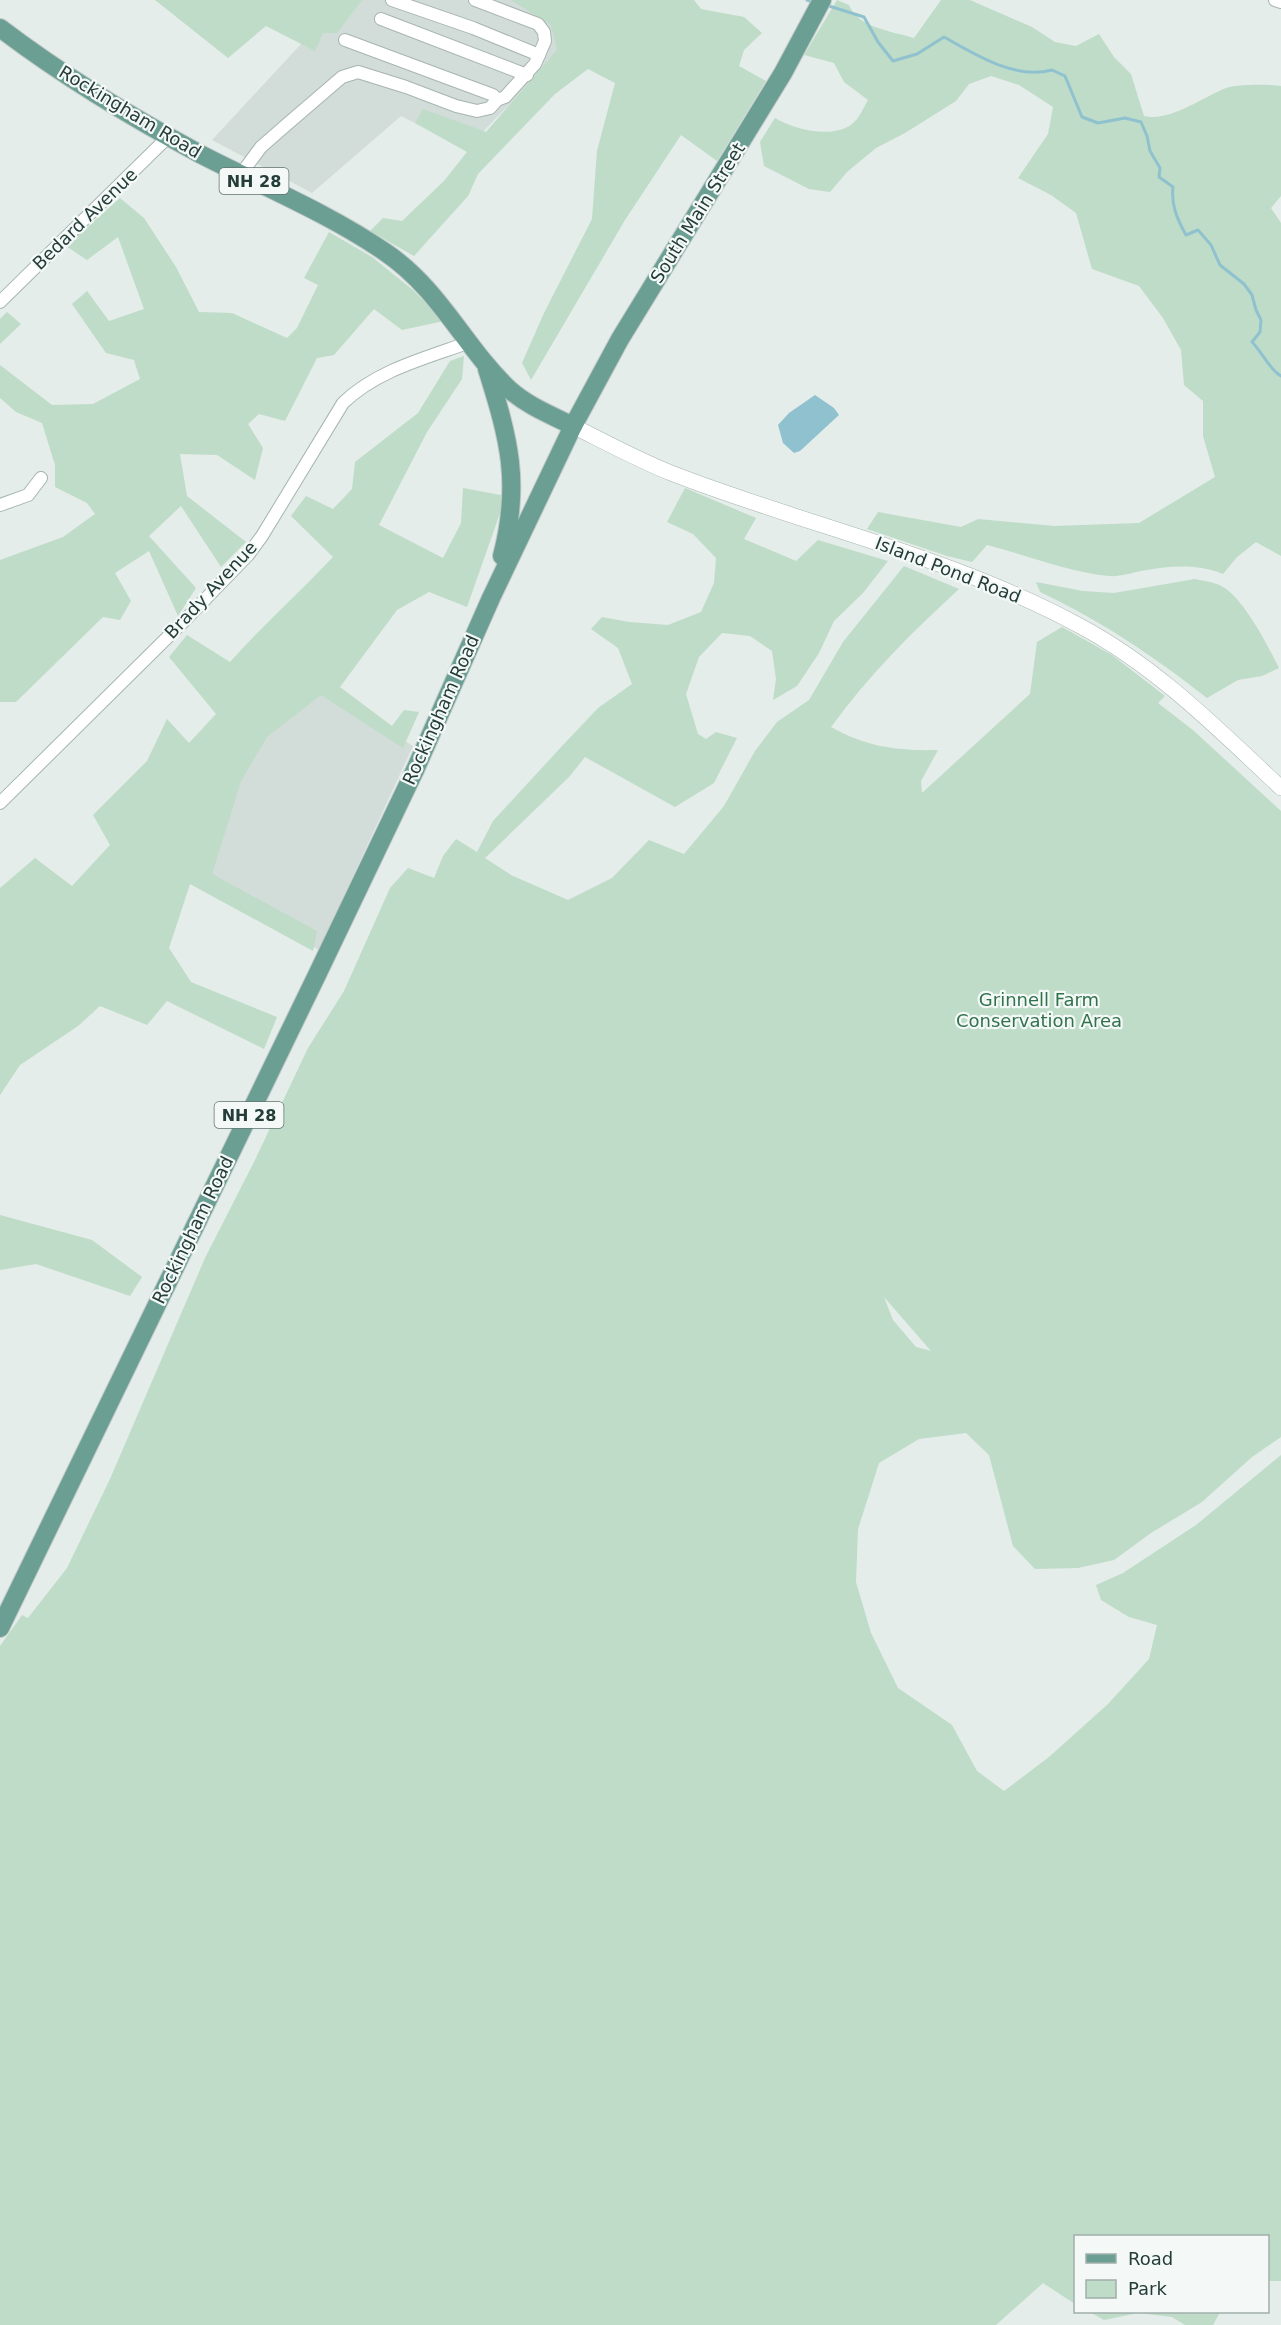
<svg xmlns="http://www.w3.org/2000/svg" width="1281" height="2325" viewBox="0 0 1281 2325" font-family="'DejaVu Sans',sans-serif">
<rect width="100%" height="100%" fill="#e4ede9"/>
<g fill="#d2dcd8">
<path d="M342,0h244l13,12 -133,137 -65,-33 -89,77 -100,-53z"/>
<path d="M280,661l133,85 -94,204 -163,-93z"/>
</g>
<g fill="#bedcc8" fill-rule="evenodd">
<path d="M155,0h207l-25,33h-14l-8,18 -49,-25 -38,32z"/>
<path d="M511,0h183l7,9 43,8 18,16 -18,17 -5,16 27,15 -49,80 -36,-26 -56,85 -94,160 -9,-17 22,-50 48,-94 5,-68 18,-68 -27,-14 -33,25 -77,80 -10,22 -54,60 -44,-25 13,-13 19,3 42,-40 23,-29 -52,-29 8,-14 63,23 71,-82 -6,-25z"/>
<path d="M837,0l12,5c9,23 43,26 65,33l27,-38h29l62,27 23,15 21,4 23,-12 15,23 17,17 13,42c26,6 57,-18 82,-28 10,-4 44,-4 55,-2v110l-10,12 10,15v333l-25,-14 -19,15 -14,17c-26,-11 -55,-8 -82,-3 -10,2 -22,6 -32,5 -41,-4 -82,-21 -122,-31l-15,17 -25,-6 -80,-27 11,-17 83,15 17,-8 77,7 84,-3 76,-46 -12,-41v-35l-19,-16 -3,-35 -18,-32 -24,-32 -47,-17 -16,-56 -25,-18 -33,-17 30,-44 5,-27 -34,-22 -28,-9 -22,8 -13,17 -51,32 -29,15 -29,24 -17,20 -21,-3 -45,-23 -4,-24 15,-24c20,12 58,21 77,6 7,-5 12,-17 16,-24l-24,-18 -10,-19 -30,-8z"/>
<path d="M120,198l24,20 32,49 23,45 33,1 55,25 10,-10 21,-43 -14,-7 25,-46 43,25 41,33 31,31 -42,9 -28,-21 -40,46 -17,3 -32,63 -26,-7 -11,10 15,24 -8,32 -38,-25 -37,-1 7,42 59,46 -25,25 -40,-61 -32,30 47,52 -18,28 -29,-65 -34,22 16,28 -11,19 -17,-3 -87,85h-16v-142l63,-23 32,-23 -8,-11 -32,-16v-22l-13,-42 -26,-11 -16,-14v-33l52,40 41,-1 47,-25 -6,-19 -28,-7 -34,-49 15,-13 22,30 35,-12 -26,-72 -31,23 -21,-14z"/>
<path d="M7,312l14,12 -21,20v-25z"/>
<path d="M464,356l-2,23 -35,53 -48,93 64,33 18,-35 2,-35 43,8 -39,111 -38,-15 -32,18 -57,77 52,39 12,-16 15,2 -16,36 -82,-53 -54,42 -26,44 -29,93 105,57 -4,20 -123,-67 -21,64 22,34 86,35 -13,32 -97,-48 -20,24 -47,-19 -22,20 -58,39 -20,30v-207l35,-30 37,28 38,-41 -17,-30 54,-54 20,-42 22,24 27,-29 -47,-57 18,-22 43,27c33,-37 69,-69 103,-105l-42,-41 15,-20 27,13 19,-20 3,-27 63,-49 32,-52z"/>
<path d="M685,488l71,30 -12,21 52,22 22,-21 70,21 -25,32 -29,28 -15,32 -22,33 -24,14 3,-21 -4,-28 -22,-15 -28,-3 -23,24 -13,37 12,40 8,5 10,-7 21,6 -23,45 -39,24 -90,-50 -16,20 -84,81 26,17 57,25 44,-22 37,-38 35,14 40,-48 31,-55 22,-29 32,-22 34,-58 61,-76 55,23c-47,43 -90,86 -128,138 36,20 66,24 107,23l-17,31 1,12 108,-99 7,-52 25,-15 50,28 53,41 -7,7 36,28 87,80v626l-29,20 -50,45 -51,31 -37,27 -36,8 -43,1 -22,-23 -24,-91 -23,-22 -47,6 -40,24 -21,66 -2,53 15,51 27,55 54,37 25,46 27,20 45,-34 59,-53 41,-45 8,-34 -28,-8 -28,-17 -5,-15 27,-12 73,-48 85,-70v826h-13v-45h-192l-1,68 -32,-21 -47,42h-996v-679l22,-31 6,3 39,-50 43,-89 95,-221 49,-96 54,-114 36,-57 46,-103 18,-20 26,10 9,-22 13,-17 21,13 16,-31 70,-76 35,-37 34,-24 -14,-36 -27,-19 11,-12 27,5 39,3 33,-13 13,-29 2,-25 -23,-24 -26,-12zM884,1297l47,54 -15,-4 -23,-27z"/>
<path d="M1195,579c8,2 20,3 28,8 21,12 45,59 56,81l-17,8 -24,4 -31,18c-54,-42 -105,-77 -167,-106l-4,-10 47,9 31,2z"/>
<path d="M0,1215l92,25 50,37 -12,19 -94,-32 -36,6z"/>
<path d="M1090,2312h130l-7,13h-28l-13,-8 -34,-4 -34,7z"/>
</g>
<path fill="#8fc2ce" d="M815,395l19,13 5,7 -39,36 -6,2 -11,-10 -5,-18 11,-12z"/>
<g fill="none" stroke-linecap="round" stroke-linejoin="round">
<g stroke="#8fc2ce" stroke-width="3">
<path d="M807,0l3,1"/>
<path d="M829,6l35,11 14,25 15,19 24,-7 27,-17c32,18 71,43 108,33l13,6 17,41 16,6 27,-5 16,4 6,14 3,15 10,17 -1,9 14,10c-2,18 4,32 13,48l12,-5 13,15 9,20 24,19 8,11 4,15 5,10 -1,12 -8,10c10,10 17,27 29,34"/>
</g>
<defs>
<g id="minor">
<path d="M392,0l81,28 66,27"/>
<path d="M1275,0l6,2"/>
<path d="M381,19l146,56"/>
<path d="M345,40l148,55 4,5"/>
<path d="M241,174l20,-27 24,-21 57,-49 16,-5 48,15 50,19 21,5 13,-3 7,-8 8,-3 30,-33 10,-23 -1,-9 -6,-8 -63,-24"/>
<path d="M0,302l169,-166"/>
<path d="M0,505l28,-10 13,-17"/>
<path d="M0,803l185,-183 63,-65 14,-19 81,-133c34,-33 83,-45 127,-61"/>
</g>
<path id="tertiary" d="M573,426c32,16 65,34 98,47 136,53 280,83 409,153 77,41 138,103 201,162"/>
<g id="primary">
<path d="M0,28c63,48 131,89 200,126 62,32 128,59 185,98 56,38 79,95 125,138 18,16 41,25 63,36"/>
<path d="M487,369c22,70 34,114 15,187"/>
<path d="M0,1628l316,-651 99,-207 76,-172 82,-172 47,-87 163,-266 39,-73"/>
</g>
</defs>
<use href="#minor" stroke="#a7b5b0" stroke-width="14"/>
<use href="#tertiary" stroke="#a7b5b0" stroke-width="16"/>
<use href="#primary" stroke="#c2c9c7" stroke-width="20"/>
<use href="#minor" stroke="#fff" stroke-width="12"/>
<use href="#tertiary" stroke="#fff" stroke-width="15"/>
<use href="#primary" stroke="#6b9f94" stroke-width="18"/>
</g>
<g text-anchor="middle" stroke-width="4.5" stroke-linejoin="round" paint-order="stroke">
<g fill="#f4f9f7" stroke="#627571" stroke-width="1.5">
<rect x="219.5" y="168" width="69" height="26" rx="4.5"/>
<rect x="214.5" y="1102" width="69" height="26" rx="4.5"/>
</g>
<g font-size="16" font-weight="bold" fill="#243d38">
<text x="254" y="187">NH 28</text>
<text x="249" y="1121">NH 28</text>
</g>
<g font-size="18" fill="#243d38" stroke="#f4f9f7">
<text transform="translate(130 112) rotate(31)" y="6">Rockingham Road</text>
<text transform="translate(698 213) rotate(-58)" y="6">South Main Street</text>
<text transform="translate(85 219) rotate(-44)" y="6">Bedard Avenue</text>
<text transform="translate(948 570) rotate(21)" y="6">Island Pond Road</text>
<text transform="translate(211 590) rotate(-47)" y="6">Brady Avenue</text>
<text transform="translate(441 710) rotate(-66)" y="6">Rockingham Road</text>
<text transform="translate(193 1230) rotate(-64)" y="6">Rockingham Road</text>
</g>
<g font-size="18" fill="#31724d" stroke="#f4f9f7">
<text x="1039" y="1006">Grinnell Farm<tspan x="1039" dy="21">Conservation Area</tspan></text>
</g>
</g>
<rect x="1074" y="2235" width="195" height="78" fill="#f4f9f7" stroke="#a1aeab" stroke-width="1.5"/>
<rect x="1086" y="2254" width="30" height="9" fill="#6b9f94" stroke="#a1aeab" stroke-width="1.5"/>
<text x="1128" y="2265" font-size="18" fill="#243d38">Road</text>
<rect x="1086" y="2280" width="30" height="18" fill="#bedcc8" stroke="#a1aeab" stroke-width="1.5"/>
<text x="1128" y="2295" font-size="18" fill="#243d38">Park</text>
</svg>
